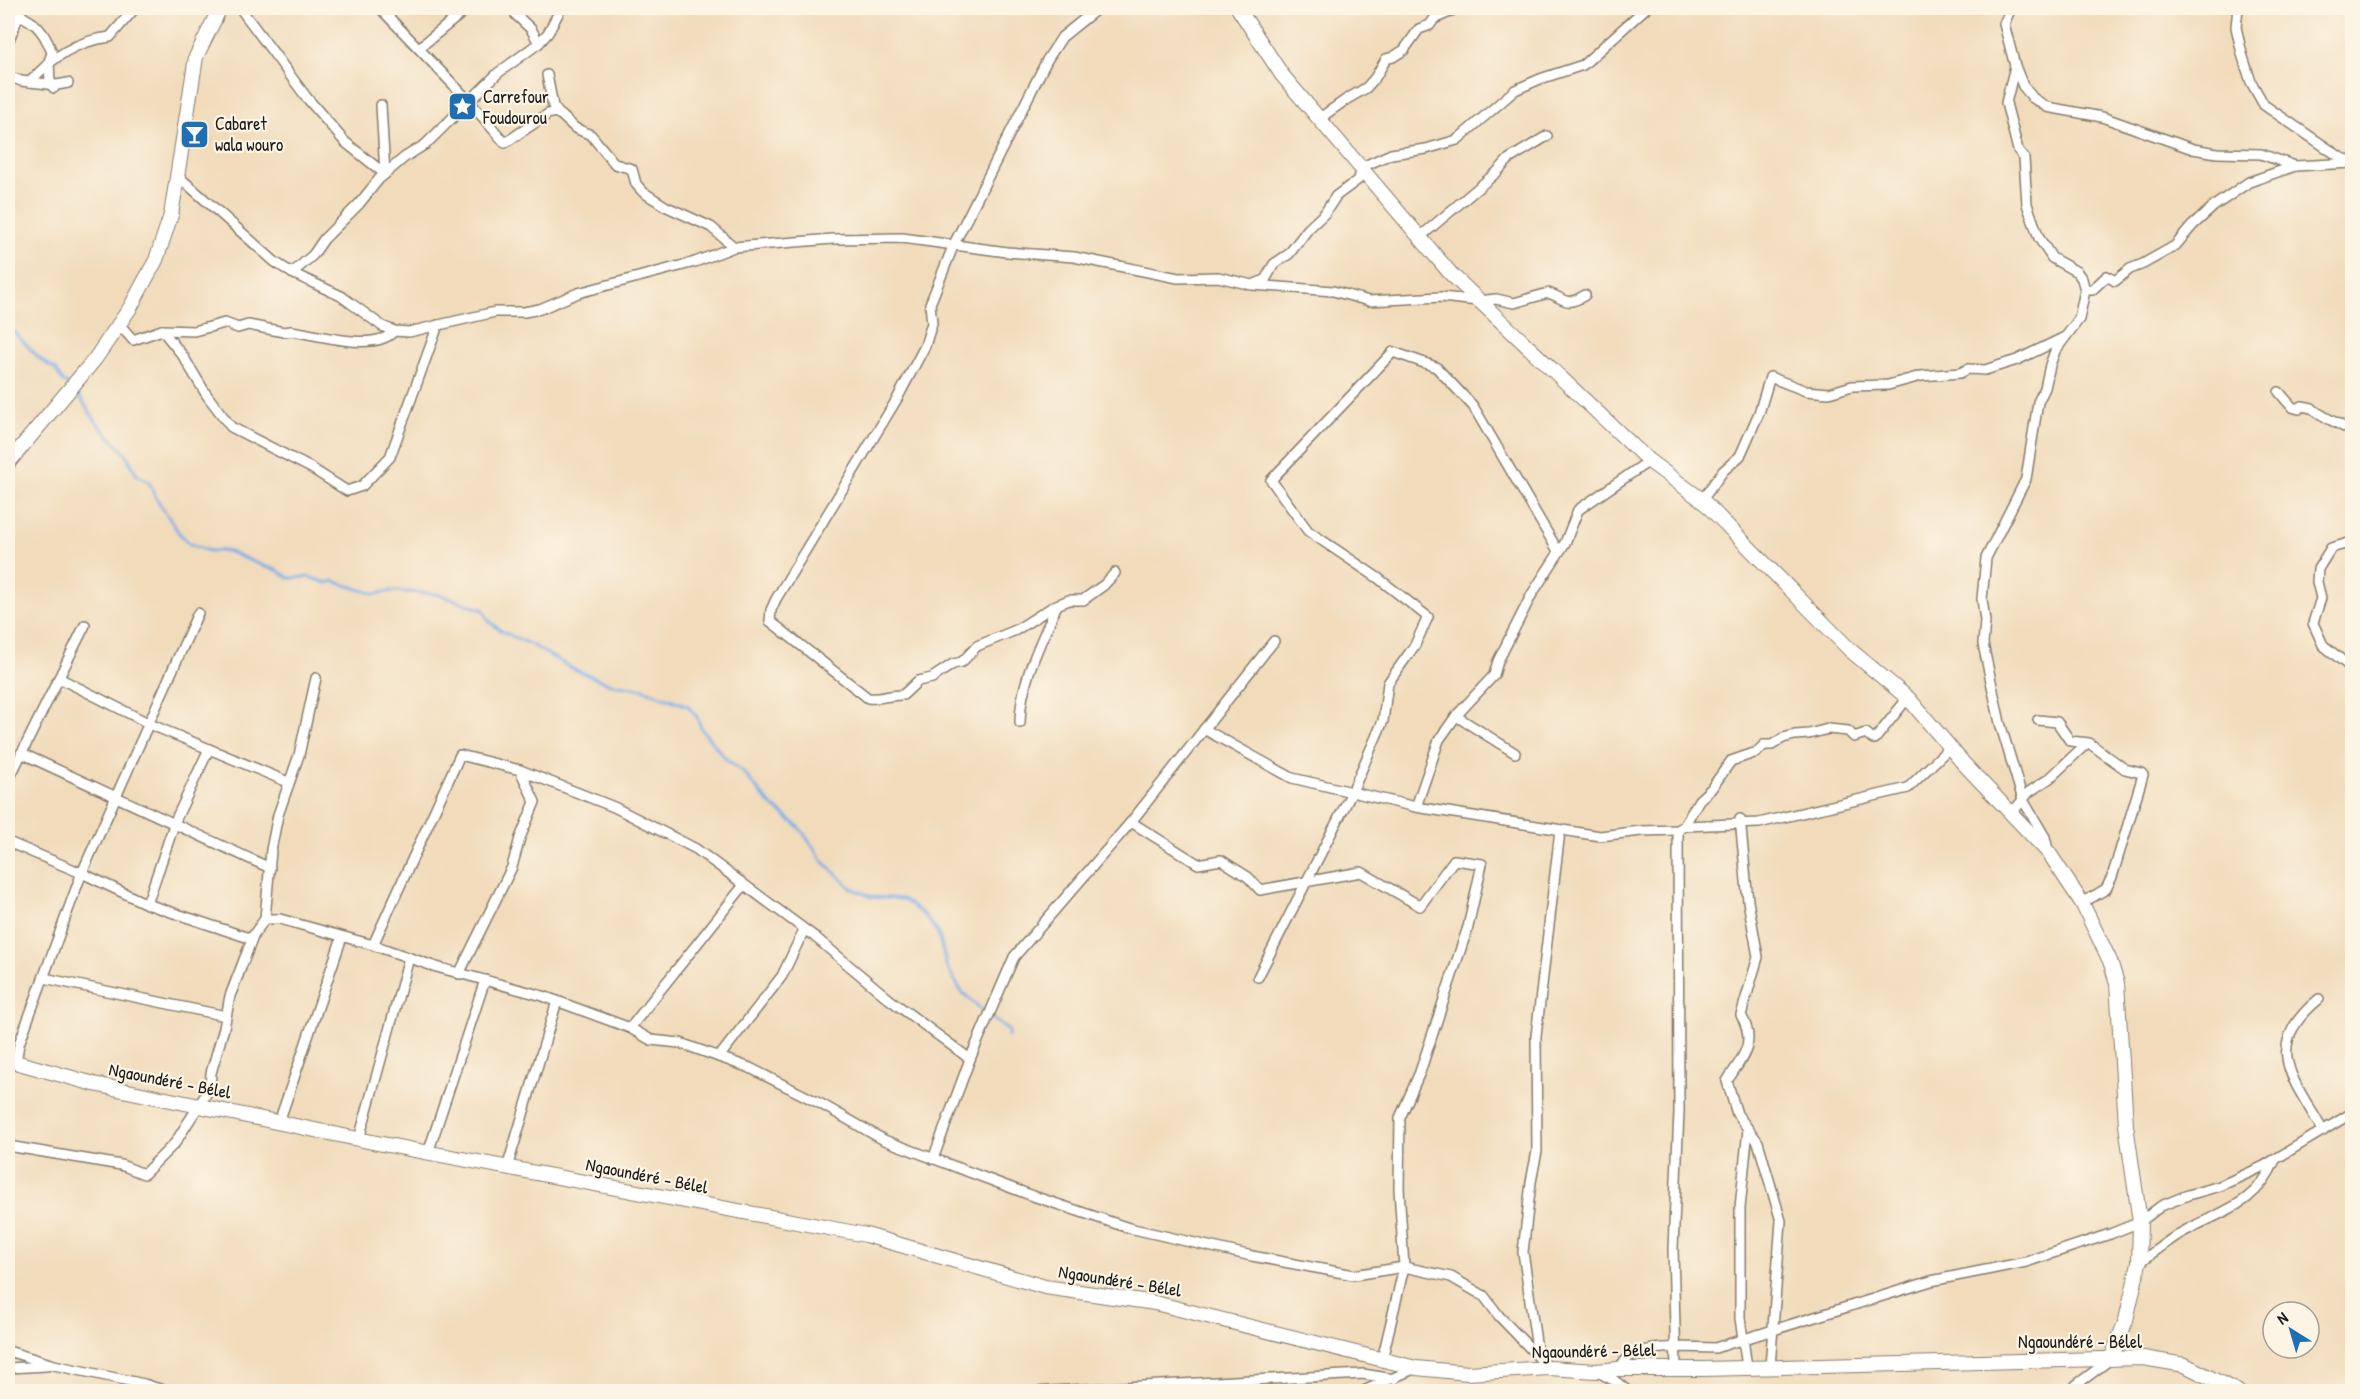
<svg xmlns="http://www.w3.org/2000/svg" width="2360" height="1399" viewBox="0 0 2360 1399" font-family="'Patrick Hand',sans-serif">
<rect width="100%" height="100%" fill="#fcf5e5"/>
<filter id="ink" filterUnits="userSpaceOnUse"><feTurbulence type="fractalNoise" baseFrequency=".0167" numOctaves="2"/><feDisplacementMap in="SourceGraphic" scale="12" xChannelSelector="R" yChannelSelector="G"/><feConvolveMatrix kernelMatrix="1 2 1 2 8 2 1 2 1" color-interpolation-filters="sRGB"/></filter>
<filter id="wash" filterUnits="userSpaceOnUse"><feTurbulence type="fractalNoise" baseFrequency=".008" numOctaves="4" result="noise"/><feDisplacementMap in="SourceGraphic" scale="24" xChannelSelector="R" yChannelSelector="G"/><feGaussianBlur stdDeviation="1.35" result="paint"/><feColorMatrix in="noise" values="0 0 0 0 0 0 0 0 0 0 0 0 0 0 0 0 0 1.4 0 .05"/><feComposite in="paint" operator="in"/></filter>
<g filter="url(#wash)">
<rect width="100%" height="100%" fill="#f1dbbb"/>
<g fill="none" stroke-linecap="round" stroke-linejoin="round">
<g stroke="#7daee8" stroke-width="3">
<path d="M8,326l33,34 15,10 7,12 5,2"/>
<path d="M75,390l22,33 29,31 11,21 12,7 7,16 23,35 11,11 19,7h18l39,16 11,3 12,8 20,-1 18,6 6,-2 42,13 16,-3 47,3 46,16 4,10 13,11 31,14 41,24 35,14 35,6 45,17 9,11 5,13 24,29 17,13 26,31 30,24 24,34 28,27 21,9 31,2 21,16 14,18 9,34 14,24 26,24 22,16 -1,5"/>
</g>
</g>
</g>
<g filter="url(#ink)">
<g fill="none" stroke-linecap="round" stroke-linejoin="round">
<defs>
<g id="street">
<path d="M13,8c6,8 13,10 20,15 9,7 16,20 19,30l-3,8 1,23 4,4"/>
<path d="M240,8l67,90 38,44 40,32 -4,-69"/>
<path d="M380,8l88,92 37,43 43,-29 7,-2 6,3 14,13 16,7 24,29 17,5 4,15 7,8 22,14 46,21 23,20"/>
<path d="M1098,8l-36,29 -15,23 -93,184 -24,60 2,19 -7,23 -28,53 -121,200 -5,11 -1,11 98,77c13,2 22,-4 35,-3l15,-14 14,-3 21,-14 9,-2 15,-16 39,-16 38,-24 15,-6h14l21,-15 11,-12"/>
<path d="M2011,8l-7,16 11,42 -9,37 12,47 6,8 3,46 12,34 13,20 25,14 5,7 3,11 -6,29 -24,32 -5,14 -5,23 -7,14 -12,77 -40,79 -4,41 3,22 -2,23 17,79 23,77 22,37 3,13"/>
<path d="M2238,8l-2,19 6,27 9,28 13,23 76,52 12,5"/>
<path d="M8,42l14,-34"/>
<path d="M539,43l9,-10 13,-25"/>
<path d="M419,48l49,-40"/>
<path d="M2015,66l8,20 10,12 14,9 55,10 91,32 24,4 44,1 34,12 57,-3"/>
<path d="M547,75l6,31 6,8"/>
<path d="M8,76l13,5 9,1c22,-25 46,-41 80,-45l25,-29"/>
<path d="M30,82l27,3 11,-2"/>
<path d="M1320,118l27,-19 19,-11 9,-10 11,-19 7,-2 11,-7 15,-21 11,-4 4,-6 16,-7 4,-4"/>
<path d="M178,176l97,86 17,11 49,23 41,30 12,5 15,1 86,-20h29l16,-3 38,-16 117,-31 39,-15 99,-8 69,-1 105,14 67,5 104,21 40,-1 34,8 81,6 36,10 72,-4 37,4 18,-2 18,4 34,-10c17,5 17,15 37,2"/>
<path d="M1420,237l77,-65 12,-13 38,-23"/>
<path d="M292,273l21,-18 11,-16 35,-35 20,-25 26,-22 21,-13 72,-71 41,-30 -8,-14 -15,-14"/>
<path d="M1255,284l10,-4 9,-16 15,-10 19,-25 17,-16 11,-17 23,-17 3,-12 29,-13 35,-5 31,-9 58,-50 25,-11 43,-14 63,-57"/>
<path d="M2085,290h7l15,-14 8,5 15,-12 13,-5 32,-18 17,-20 22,-20 35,-24 46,-16"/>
<path d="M119,324l14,16 29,-10 21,26 23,38 25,33 80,41 36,23 15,-5 28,-29 48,-132"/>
<path d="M162,330l32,1 31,-8 13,5 10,-3 36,7 7,-1c25,3 85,22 103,0"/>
<path d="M2279,392l13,15 7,2 3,-3 10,2c4,5 32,19 40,23"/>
<path d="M1702,500l21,-29 17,-15 19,-43 11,-36 36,14 23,2 23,-7 36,-1 33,-9 39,-3 8,-4 17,1 32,-10 48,-23"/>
<path d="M1274,641l-143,181 67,42 23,-4 27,17 12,13 101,-18 59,34 34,-46 28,4 -14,63 -48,145 -20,46 -1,70 5,79 -22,93"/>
<path d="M2349,666l-26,-21 -10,-22 8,-25 -4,-16 1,-13 13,-21 21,-6"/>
<path d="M59,678l95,48 134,56"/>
<path d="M2038,720l19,2 13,19 19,2 36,26 16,4 2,2 -31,102 -6,12 -24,14"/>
<path d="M1020,723c0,-41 21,-81 37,-118"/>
<path d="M1204,729l88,49 124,29 184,29 41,-5 37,-1 6,-4 15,-26 12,-11 20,-28 26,-9 7,-7h8l11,-7 12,-3 14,-1 19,-5 20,2 6,6 12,-4 7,6h2l28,-35 6,-5"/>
<path d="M21,753l249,115"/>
<path d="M1515,753l-59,-37 38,-41 4,-14 34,-67 33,-51 13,-33 71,-49"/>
<path d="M8,781l77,-156"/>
<path d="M1416,807l23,-67 17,-24"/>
<path d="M2009,811l8,-4 12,-15 21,-14 36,-34"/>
<path d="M1740,819l8,82 10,56 -17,58c16,28 2,42 -14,66l10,33 21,28 23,79 -11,146"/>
<path d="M1684,826l75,-3 149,-35 42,-41"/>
<path d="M8,842l78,33 61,29 105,35"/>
<path d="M147,904l29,-85 33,-70"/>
<path d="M265,919h15l93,26 60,21 110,30 87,32 21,12 29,3 70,25 71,36 63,36 149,56 96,32 123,28 102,19 50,-8 47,10 33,19 15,20 50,52"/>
<path d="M373,945l87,-190 60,15 94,37 82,42 119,88 74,62 81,60"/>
<path d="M459,974l53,-107 8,-29 15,-36 -15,-32"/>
<path d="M1258,977l93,-183 32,-73 5,-38 27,-38 13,-28 -50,-39 -70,-47 -37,-51 122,-128 43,15 37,39 85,145"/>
<path d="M44,978l182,38"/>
<path d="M2319,999c-59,48 -25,80 4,132"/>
<path d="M630,1028l114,-143"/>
<path d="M719,1057l63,-81 22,-46"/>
<path d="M16,1063l3,-19 62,-169 117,-262"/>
<path d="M279,1122l63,-185"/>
<path d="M359,1139l50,-181"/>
<path d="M8,1146l113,19 23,9 31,-31 35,-55 1,-15 13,-45 6,-32 24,-62 11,-15 6,-69 7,-35 21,-60 17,-77"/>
<path d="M428,1153l57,-173"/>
<path d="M933,1159l37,-100 44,-102 117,-135"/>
<path d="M507,1168l50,-167"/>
<path d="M2139,1263c14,-10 27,-21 42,-30 41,-23 74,-26 94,-73"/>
<path d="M8,1351l46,14 90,19 25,8"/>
<path d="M1538,1356l-15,-104 8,-70 6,-31 -1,-115 24,-205"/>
<path d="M1747,1367l-7,-49v-110l8,-79"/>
<path d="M8,1368l39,-2"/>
<path d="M1676,1368l-3,-120 6,-136 -1,-282"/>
<path d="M1618,1369c4,-5 9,-11 14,-14 17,-10 62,-8 83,-7l216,-67 95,-19 84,-28 30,-12 21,-16 27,-11 32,-9 44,-20 88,-53"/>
<path d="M1598,1372l17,9 14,11"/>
<path d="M1033,1392l330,-18 31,5"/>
<path d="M1361,1392l55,-24"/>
<path d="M2071,1392l5,-7 35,-26"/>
</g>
<g id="secondary">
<path d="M1238,8l44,67 169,199 198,187 53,39 148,150 59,49 55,65 85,89 33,50 28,58 7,22 9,142 14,97 -1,41 -13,57 -15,39"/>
<path d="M8,463l87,-104 35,-51 26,-48 15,-45 25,-158 24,-49"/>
<path d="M8,1060l86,24 283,59 489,92 179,52 110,16 261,65 52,5 81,-5 47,3 22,-2h84l441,-11 42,7 53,27"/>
</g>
</defs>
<use href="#street" stroke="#867c6c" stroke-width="12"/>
<use href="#secondary" stroke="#867c6c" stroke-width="16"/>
<use href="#street" stroke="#fff" stroke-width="9"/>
<use href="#secondary" stroke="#fff" stroke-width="14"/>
</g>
</g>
<defs>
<symbol id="sight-square" viewBox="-11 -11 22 22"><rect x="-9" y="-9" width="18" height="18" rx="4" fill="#1f6fb2" stroke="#fcf5e5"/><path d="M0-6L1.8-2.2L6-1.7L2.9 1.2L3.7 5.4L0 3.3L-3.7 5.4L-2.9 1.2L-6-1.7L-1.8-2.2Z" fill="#fff"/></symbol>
<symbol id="bar-square" viewBox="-11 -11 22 22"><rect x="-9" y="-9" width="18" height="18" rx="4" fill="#1f6fb2" stroke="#fcf5e5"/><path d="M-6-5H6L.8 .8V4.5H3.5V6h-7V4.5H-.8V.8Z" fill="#fff"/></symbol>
</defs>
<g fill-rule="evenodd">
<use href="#sight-square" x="446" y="90" width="33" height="33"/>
<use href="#bar-square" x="178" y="118" width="33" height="33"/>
</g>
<g text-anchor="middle" stroke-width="4.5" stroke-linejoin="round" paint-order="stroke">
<g font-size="18" fill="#1c1c1c" stroke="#fcf5e5" text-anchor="start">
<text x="483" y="103">Carrefour<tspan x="483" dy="21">Foudourou</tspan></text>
<text x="215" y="130">Cabaret<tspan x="215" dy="21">wala wouro</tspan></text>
</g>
<g font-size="18" fill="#1c1c1c" stroke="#fcf5e5">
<text transform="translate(170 1081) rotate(11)" y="6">Ngaoundéré - Bélel</text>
<text transform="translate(647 1176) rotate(11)" y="6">Ngaoundéré - Bélel</text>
<text transform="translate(1120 1281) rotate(9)" y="6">Ngaoundéré - Bélel</text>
<text x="2080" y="1348">Ngaoundéré - Bélel</text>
<text transform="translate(1594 1351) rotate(-1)" y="6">Ngaoundéré - Bélel</text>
</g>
</g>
<rect width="2360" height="1399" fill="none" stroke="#fcf5e5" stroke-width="30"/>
<g transform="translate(2291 1330) rotate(323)"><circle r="28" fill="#fcf5e5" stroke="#a29e95" stroke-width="1.5"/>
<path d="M0-4.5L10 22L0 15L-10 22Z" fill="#1f6fb2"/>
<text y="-9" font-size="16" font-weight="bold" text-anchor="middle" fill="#1c1c1c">N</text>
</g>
</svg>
